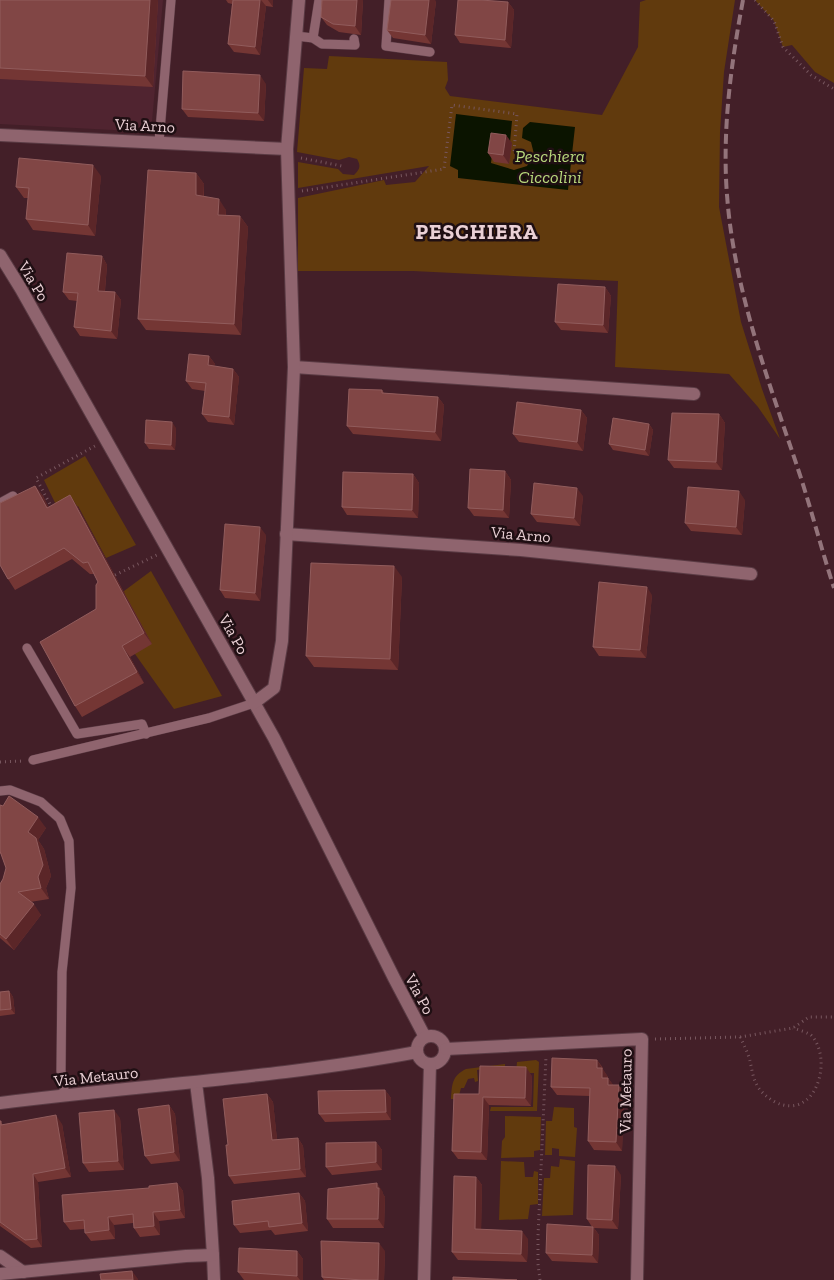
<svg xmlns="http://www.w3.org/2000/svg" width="834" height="1280" viewBox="0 0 834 1280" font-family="'Zilla Slab',serif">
<rect width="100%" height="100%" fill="#431f28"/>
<path fill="#502430" d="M0,0h163l-12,132 -151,-8z"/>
<g fill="#613a0d">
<path d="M646,0h89l-11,72 -4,60 -1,75 22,115 21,67 18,50 -22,-32 -29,-33 -114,-7 3,-86 -205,-10h-115v-73l86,-18 2,5 29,-3 14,-16 -131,22v-26l40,7 5,5 11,1c6,-6 7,-9 3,-16l-8,-2 -10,3 -42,-8 7,-84 23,1 2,-13 118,6 1,18 -3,8 5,8 152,19 36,-68 2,-45z"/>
<path d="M755,0h79v83l-19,-11 -23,-27 -9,2 -9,-26z"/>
<path d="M85,456l51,89 -30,13 -28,-52 -17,9 -17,-35z"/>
<path d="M151,571l71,125 -48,13 -39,-55 -11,-63z"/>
<path d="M536,1060l3,2 -2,49h-47l1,-4h42l1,-34h-18l1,-11z"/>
<path d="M505,1064v8l-18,-4 -10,2 1,11 -3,1 -1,-4 -6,1 -4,9h-3l-3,11h-7c1,-15 1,-23 15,-30z"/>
<path d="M554,1107l20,1v19l3,1 -2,29 -16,-1v-7l-7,-1v7h-7l1,-34h6z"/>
<path d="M505,1116l36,1 -1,33 -6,1v6l-33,1 1,-17 3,-4z"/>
<path d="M560,1159l15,2 -2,54 -31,1 2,-38h6l1,-12 8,1z"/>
<path d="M501,1161l23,1 1,15h8l1,-6 4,1v32l-8,1 -2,14 -29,1z"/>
</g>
<path fill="#0b1400" d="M456,114l56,7 -2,21 -16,-3 -3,24 23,7 13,-4 7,-12 -3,-12 -9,-4 1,-10 7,-6 45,5 -7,63 -110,-12v-8l-8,-4z"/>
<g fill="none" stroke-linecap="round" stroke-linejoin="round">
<defs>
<g id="service">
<path d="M389,0l-3,46 44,6"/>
<path d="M296,36l17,2 9,6 33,1 -1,-6"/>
<path d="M313,38l6,-38"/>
<path d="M159,142l12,-142"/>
<path d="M0,503l13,-7"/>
<path d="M27,648l50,86 65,-10 4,10"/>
<path d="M33,760l176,-42 45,-15"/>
<path d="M0,791l10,-1 31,12 19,17 9,22 2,47 -9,84 -1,99 4,24"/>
</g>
<g id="minor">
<path d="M0,135l287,14"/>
<path d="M0,255l21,34 253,449 120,240 31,59"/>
<path d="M294,367l400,27"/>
<path d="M286,534l235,16 230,24"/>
<path d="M254,703l20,-15 8,-47 12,-274 -7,-218 12,-149"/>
<circle cx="431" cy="1050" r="14"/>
<path d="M446,1049l196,-10 -5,241"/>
<path d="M196,1083l12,95 5,77 1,25"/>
<path d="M0,1103c139,-18 279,-25 417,-51"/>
<path d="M0,1256l23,16"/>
<path d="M0,1274l186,-18 27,-1"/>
<path d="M424,1280l6,-216"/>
</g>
</defs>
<use href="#service" stroke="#5a3b44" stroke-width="10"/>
<use href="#minor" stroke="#5a3b44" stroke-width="14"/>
<g stroke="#78575f" stroke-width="3" stroke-dasharray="1 4" stroke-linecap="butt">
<path d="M755,0l19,21 9,26 28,28 23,14"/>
<path d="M301,158l41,8"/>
<path d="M302,191l142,-22 8,-64 65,9 -3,39"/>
<path d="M52,508l-16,-30 59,-32"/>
<path d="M115,575l42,-20"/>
<path d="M0,762l23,-1"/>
<path d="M740,1037c4,8 8,16 10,24 2,9 3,18 8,26 4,6 10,11 17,15 41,20 59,-43 36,-67 -5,-3 -12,-5 -18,-7"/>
<path d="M655,1039l85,-2 53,-9 16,-11h25"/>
<path d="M540,1280l-2,-16v-28l8,-180"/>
</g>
<use href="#service" stroke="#8f646e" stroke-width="9"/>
<use href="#minor" stroke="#8f646e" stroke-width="12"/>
<path stroke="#93747b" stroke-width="4" stroke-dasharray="10 5" stroke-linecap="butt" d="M743,0c-12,64 -21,130 -16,195 7,95 41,184 71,274 13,39 23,79 36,119"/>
</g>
<g fill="#743634">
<path d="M0,0h158l-5,87 -153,-8z"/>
<path d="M226,0h47v7l-7,-1 -6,49 -26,-3 -6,-8 4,-40 -4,-1z"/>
<path d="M322,0h41l-2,35 -22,-3 -12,-7 -6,-8z"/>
<path d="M436,1l-5,43 -38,-6 -6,-8z"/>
<path d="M508,2l6,8 -3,38 -51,-5 -5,-8z"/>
<path d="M266,84l-2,37 -76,-4 -6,-8z"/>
<path d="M512,143l-3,21 -15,-2 -6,-9z"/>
<path d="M196,173l8,11v12l22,14v5l14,1 8,11 -7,108 -95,-5 -8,-11z"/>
<path d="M101,176l-6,60 -62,-6 -7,-11 2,-21h-4l-8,-11z"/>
<path d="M102,256l5,9 -2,26 10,1 6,8 -4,39 -37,-3 -6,-9 3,-26 -8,-1 -6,-8z"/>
<path d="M605,287l6,9 -3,37 -47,-3 -6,-8z"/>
<path d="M209,356l6,8 -1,2 19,3 6,8 -5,48 -26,-3 -6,-8 3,-23 -13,-2 -6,-8z"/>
<path d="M382,390l2,3 54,4 6,8 -3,36 -88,-7 -6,-8z"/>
<path d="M581,410l6,8 -4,33 -64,-9 -6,-8z"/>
<path d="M719,414l6,9 -3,47 -48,-2 -6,-8z"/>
<path d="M649,424l4,6 -4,26 -36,-6 -4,-6z"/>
<path d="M176,428l-1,22 -26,-1 -4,-6z"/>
<path d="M505,471l6,9 -2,38 -35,-2 -6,-8z"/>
<path d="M413,474l6,9 -1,35 -71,-3 -5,-8z"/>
<path d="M35,486l8,10 5,11 29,-1 75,138 -22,13 14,26 -62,34 -7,-11 21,-97 2,-27 -4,-8h-4l-18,-15 -57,31 -7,-11z"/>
<path d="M583,496l-3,30 -43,-4 -6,-8z"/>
<path d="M745,500l-3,35 -51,-4 -6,-8z"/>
<path d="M266,535l-6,66 -35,-3 -5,-8z"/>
<path d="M402,577l-4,93 -84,-3 -8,-11z"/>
<path d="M652,595l-6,63 -47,-2 -6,-9z"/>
<path d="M0,806l46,22 -8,12 6,9 7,27 -5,12 3,11 -19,3 11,13 -27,35 -14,-12v-54l3,-5 3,-11 -5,-14h-1z"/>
<path d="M9,991l4,6 2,17 -15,2v-24z"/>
<path d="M597,1060l6,8v2l5,7v1l5,7 11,8 -2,58 -28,-1 -6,-9 2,-45 -33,-1 -6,-8z"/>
<path d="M532,1076l-1,30 -42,-1 -2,55 -29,-1 -6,-8 27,-57z"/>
<path d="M385,1090l6,8v22l-66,2 -6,-8z"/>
<path d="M267,1094l6,8 4,38 21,-2 5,8 3,31 -72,7 -5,-8 -1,-31z"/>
<path d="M169,1105l6,9 5,47 -29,3 -6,-8z"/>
<path d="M120,1118l4,52 -35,2 -6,-9z"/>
<path d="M0,1121l3,4 59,-1 9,53 -33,5 4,65 -11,1 -31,-22z"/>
<path d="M376,1142l6,8v20l-50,5 -6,-8z"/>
<path d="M621,1175l-3,54 -24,-1 5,7 -1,28 -46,-2 -6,-8 46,-26 -5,-8z"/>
<path d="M476,1177l6,8 -1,44 47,10 -1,23 -69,-2 -6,-8z"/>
<path d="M177,1183l6,8 2,27 -26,3 1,14 -20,2 -6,-9 -1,-5 -19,2 1,14 -24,2 -6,-8v-4l-15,1 -6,-8 85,-34z"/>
<path d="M383,1192v2l2,3 -1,31h-51l-6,-9z"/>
<path d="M299,1193l6,8 3,30 -33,4 -4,-5 -31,3 -6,-8z"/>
<path d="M297,1251l6,8v21h-59l-6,-8z"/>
<path d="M385,1251l-1,29h-60l-2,-3z"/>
</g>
<g fill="#5b2628">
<path d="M150,0h8l-5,87 -8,-11z"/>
<path d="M260,0h1l5,6 -6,49 -5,-8z"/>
<path d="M268,0h5v7z"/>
<path d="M357,0h6l-2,35 -6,-9z"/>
<path d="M429,0h6l1,1 -5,43 -6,-9z"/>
<path d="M508,2l6,8 -3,38 -6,-8z"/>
<path d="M260,75l6,9 -2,37 -6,-8z"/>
<path d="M506,135l6,8 -3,21 -6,-9z"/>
<path d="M93,165l8,11 -6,60 -7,-11z"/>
<path d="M196,173l8,11 -1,22 -7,-11z"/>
<path d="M219,199l7,11 -1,16 -7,-11z"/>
<path d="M240,216l8,11 -7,108 -7,-11z"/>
<path d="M102,256l5,9 -3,34 -6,-8z"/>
<path d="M605,287l6,9 -3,37 -5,-8z"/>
<path d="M115,292l6,8 -4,39 -6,-8z"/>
<path d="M209,356l6,8 -1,10 -6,-9z"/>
<path d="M233,369l6,8 -5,48 -5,-8z"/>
<path d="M438,397l6,8 -3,36 -6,-9z"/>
<path d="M581,410l6,8 -4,33 -6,-9z"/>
<path d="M719,414l6,9 -3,47 -6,-8z"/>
<path d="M172,422l4,6 -1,22 -4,-5z"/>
<path d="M649,424l4,6 -4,26 -4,-6z"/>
<path d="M505,471l6,9 -2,38 -6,-8z"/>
<path d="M413,474l6,9 -1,35 -6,-8z"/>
<path d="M35,486l8,10 11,22 -7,-10z"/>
<path d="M577,488l6,8 -3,30 -6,-8z"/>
<path d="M739,491l6,9 -3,35 -6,-8z"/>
<path d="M70,495l7,11 75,138 -8,-11z"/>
<path d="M260,527l6,8 -6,66 -5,-8z"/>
<path d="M394,566l8,11 -4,93 -8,-11z"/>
<path d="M647,587l5,8 -6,63 -6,-8z"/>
<path d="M122,646l8,11 14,26 -7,-11z"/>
<path d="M38,817l8,11 -8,12 6,9 7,27 -5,12 3,11 -8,-11 -13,-56z"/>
<path d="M34,904l7,11 -27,35 -8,-11z"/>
<path d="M9,991l4,6 2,17 -4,-5z"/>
<path d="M597,1060l11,17 -1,9 -5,-8 -5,-10z"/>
<path d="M526,1067l6,9 -1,30 -6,-8z"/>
<path d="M608,1078l6,8 -6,-1z"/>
<path d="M619,1085l5,8 -2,58 -6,-9z"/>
<path d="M385,1090l6,8v22l-5,-8z"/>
<path d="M267,1094l6,8 5,47 -6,-9z"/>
<path d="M483,1097l6,8 -2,55 -6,-8z"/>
<path d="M169,1105l6,9 5,47 -6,-9z"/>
<path d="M114,1110l6,8 4,52 -6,-9z"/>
<path d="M56,1115l6,9 9,53 -6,-9z"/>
<path d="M298,1138l5,8 3,31 -6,-8z"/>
<path d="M376,1142l6,8v20l-6,-8z"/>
<path d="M615,1166l6,9 -3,54 -6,-9z"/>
<path d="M33,1174l5,8 4,65 -5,-8z"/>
<path d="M476,1177l6,8 -1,53 -6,-9z"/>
<path d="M177,1183l6,8 2,27 -5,-8z"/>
<path d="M377,1183l6,9v2l2,3 -1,31 -6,-9z"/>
<path d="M299,1193l6,8 3,30 -6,-8z"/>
<path d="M153,1212l6,9 1,14 -6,-9z"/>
<path d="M108,1217l6,8 1,14 -6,-9z"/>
<path d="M593,1227l6,8 -1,28 -6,-8z"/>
<path d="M522,1231l6,8 -1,23 -6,-8z"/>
<path d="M379,1243l6,8 -1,29h-6z"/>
<path d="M297,1251l6,8v21h-3l-3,-4z"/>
<path d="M132,1271l6,8v1h-5z"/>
</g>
<g fill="#814645" stroke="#915c5c">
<path d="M0,0h150l-5,76 -145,-8z"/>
<path d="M233,0h27l-5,47 -27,-3z"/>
<path d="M322,0h35l-2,26 -22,-2 -12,-7z"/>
<path d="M391,0h38l-4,35 -38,-5z"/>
<path d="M458,0h23l27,2 -3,38 -50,-5z"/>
<path d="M183,71l77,4 -2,38 -76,-4z"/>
<path d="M491,133l15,2 -3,20 -15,-2z"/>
<path d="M19,158l74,7 -5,60 -62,-6 3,-31 -13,-1z"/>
<path d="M148,170l48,3v22l23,4 -1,16 22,1 -6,108 -96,-5z"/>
<path d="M67,253l35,3 -4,35 17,1 -4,39 -37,-4 4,-34 -15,-1z"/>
<path d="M558,284l47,3 -2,38 -48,-3z"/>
<path d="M189,354l20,2 -1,9 25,4 -4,48 -27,-3 4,-31 -20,-2z"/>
<path d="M349,389l33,1v3l56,4 -3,35 -88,-6z"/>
<path d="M517,402l64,8 -4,32 -64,-8z"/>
<path d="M672,413l47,1 -3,48 -48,-2z"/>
<path d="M613,418l36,6 -4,26 -36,-6z"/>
<path d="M146,420l26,2 -1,23 -26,-2z"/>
<path d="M470,469l35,2 -2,39 -35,-2z"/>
<path d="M343,472l70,2 -1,36 -70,-3z"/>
<path d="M534,483l43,5 -3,30 -43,-4z"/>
<path d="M35,486l12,22 23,-13 74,138 -22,13 15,26 -62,34 -35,-64 56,-33v-24l2,-3 -10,-20 -5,1 -19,-15 -56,31 -8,-14v-62z"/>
<path d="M688,487l51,4 -3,36 -51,-4z"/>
<path d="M225,524l35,3 -5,66 -35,-3z"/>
<path d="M311,563l83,3 -4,93 -84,-3z"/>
<path d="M599,582l48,5 -7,63 -47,-3z"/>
<path d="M9,796l29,21 -10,15 8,6 7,27 -5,12 3,11 -23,4 16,12 -28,35 -6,-5v-50l3,-5 3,-11 -6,-17v-46l3,1z"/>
<path d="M9,991l2,18 -11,1v-18z"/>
<path d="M552,1058l45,2v8h5v10h6v7h11l-3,57 -28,-1 2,-53 -39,-1z"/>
<path d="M480,1066l46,1 -1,31 -42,-1 -2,55 -29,-1 2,-57h25z"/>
<path d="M385,1090l1,22 -67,2 -1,-23z"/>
<path d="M267,1094l5,46 26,-2 2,31 -71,7 -3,-31h2l-5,-46z"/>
<path d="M169,1105l5,47 -29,4 -7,-47z"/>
<path d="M114,1110l4,51 -35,2 -4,-50z"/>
<path d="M56,1115l9,53 -32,6 4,65 -12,1 -25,-18v-101h1v4z"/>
<path d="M376,1142v20l-50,5v-24z"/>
<path d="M588,1165l27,1 -3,54 -25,-1z"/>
<path d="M454,1176l22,1 -1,52 47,2 -1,23 -69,-2z"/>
<path d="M177,1183l3,27 -27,2 1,14 -20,2 -1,-14 -25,3 1,13 -24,3 -1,-13 -20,2 -2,-27 87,-7v-2z"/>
<path d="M377,1183v5h2l-1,31h-51l1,-30z"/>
<path d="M299,1193l3,30 -33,4 -1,-6 -34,4 -2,-24z"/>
<path d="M547,1224l46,3 -1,28 -46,-2z"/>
<path d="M321,1241l58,2 -1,37h-16l-40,-3z"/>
<path d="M239,1248l58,3v25l-59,-4z"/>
<path d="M132,1271l1,9h-32l-1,-6z"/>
<path d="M453,1277l64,3h-64z"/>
</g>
<g text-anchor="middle" stroke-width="5" stroke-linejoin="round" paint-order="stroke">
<g font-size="16" fill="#ead0d5" stroke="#1f0f13">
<text transform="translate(145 125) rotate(3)" y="6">Via Arno</text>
<text transform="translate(34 281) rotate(59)" y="6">Via Po</text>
<text transform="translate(521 534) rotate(5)" y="6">Via Arno</text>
<text transform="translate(234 634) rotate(61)" y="6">Via Po</text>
<text transform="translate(420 994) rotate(62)" y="6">Via Po</text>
<text transform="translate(96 1076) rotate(-6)" y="6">Via Metauro</text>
<text transform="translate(625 1091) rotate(-89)" y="6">Via Metauro</text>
</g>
<g font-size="18" font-style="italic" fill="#b8d87c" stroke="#1f0f13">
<text x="550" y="162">Peschiera<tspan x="550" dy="21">Ciccolini</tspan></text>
</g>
<g font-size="21" font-weight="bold" letter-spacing="1" fill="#ead0d5" stroke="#1f0f13">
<text x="477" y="239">PESCHIERA</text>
</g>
</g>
</svg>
